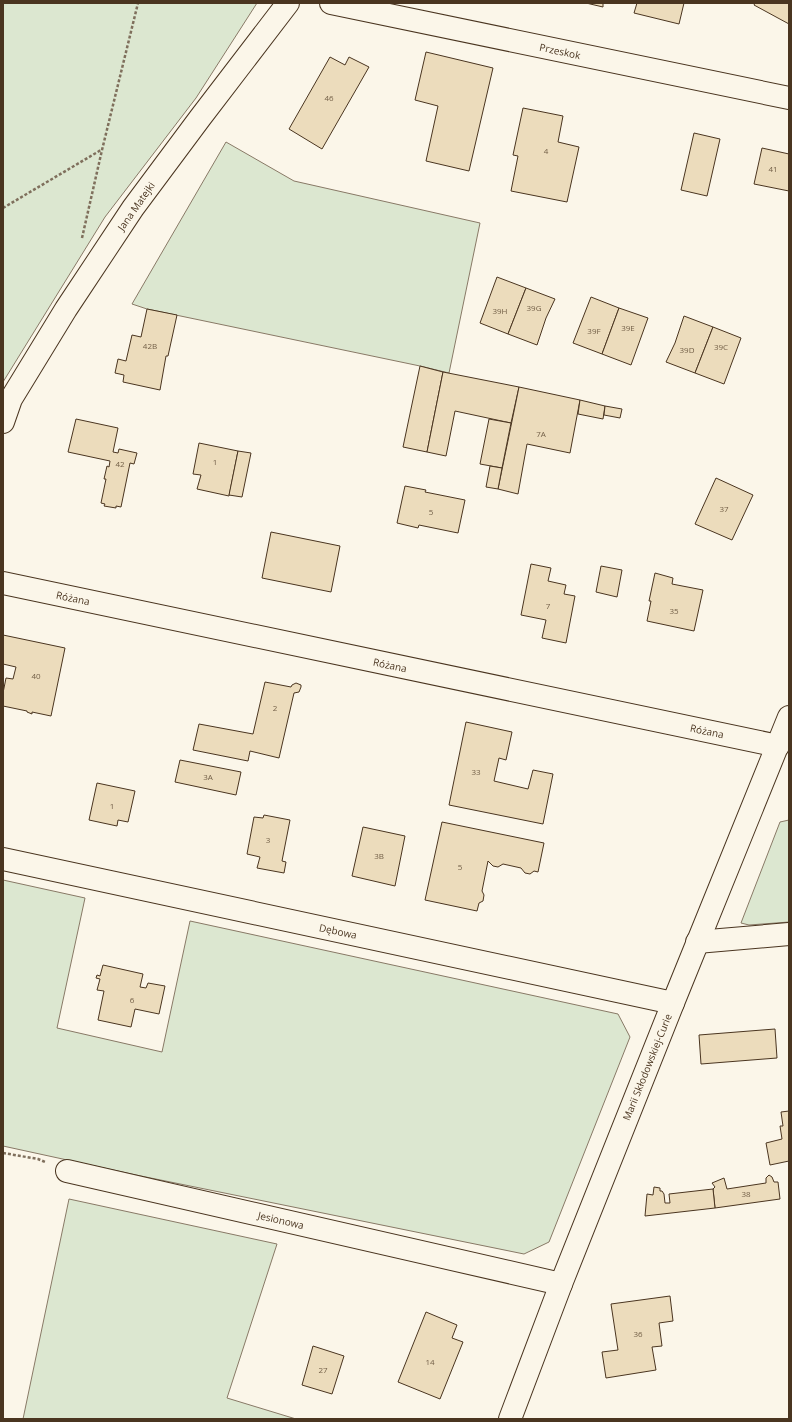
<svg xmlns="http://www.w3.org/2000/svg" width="792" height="1422" viewBox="0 0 792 1422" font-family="'Open Sans',sans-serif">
<rect width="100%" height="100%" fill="#fbf6e9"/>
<g fill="#dce7d0" stroke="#887966">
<path d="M3,3h254l-61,95 -91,119 -102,165z"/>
<path d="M226,142l68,39 186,42 -31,150 -29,-7 -273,-57 -15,-5z"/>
<path d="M789,820v102l-40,3 -8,-2 39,-101z"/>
<path d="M3,880l82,18 -28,130 105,24 28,-131 428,93 12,23 -81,205 -25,12 -388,-79 -133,-29z"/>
<path d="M69,1199l208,45 -50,154 69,21h-273z"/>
</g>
<g fill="#ecdcbc" stroke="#4a3520">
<path d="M586,3h17v4z"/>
<path d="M637,3h47l-5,21 -45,-11z"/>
<path d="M755,3h34v21l-35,-19z"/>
<path d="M426,52l67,16 -24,103 -43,-10 12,-55 -23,-6z"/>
<path d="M330,57l15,8 4,-8 20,10 -47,82 -33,-20z"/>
<path d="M523,108l40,8 -5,26 21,5 -12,55 -56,-11 7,-35 -5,-1z"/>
<path d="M694,133l26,6 -13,57 -26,-6z"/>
<path d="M762,148l27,6v37l-35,-7z"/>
<path d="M497,277l29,11 -18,46 -28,-11z"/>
<path d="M526,288l29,11 -9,19 -9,27 -29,-11z"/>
<path d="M591,297l28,11 -17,46 -29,-11z"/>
<path d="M619,308l29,10 -17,47 -29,-11z"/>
<path d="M147,309l30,6 -9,41h-2l-6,34 -37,-8 1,-7 -9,-2 3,-14 8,2 6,-26 9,2z"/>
<path d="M684,316l29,11 -18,46 -29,-11 9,-19z"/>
<path d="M713,327l28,11 -17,46 -29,-11z"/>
<path d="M420,366l23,6 -16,80 -24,-5z"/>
<path d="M443,372l76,15 -8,36 -56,-12 -9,45 -19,-4z"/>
<path d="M519,387l61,13 -10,53 -43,-9 -9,50 -20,-5z"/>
<path d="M580,400l25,6 -2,13 -25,-5z"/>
<path d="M605,406l17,3 -2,9 -16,-3z"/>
<path d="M76,419l42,9 -5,24 5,1 1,-4 18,4 -3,11 -4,-1 -9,44 -5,-1v2l-12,-2 1,-2 -4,-1 5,-24h-2l3,-13 2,1 1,-6 -42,-9z"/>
<path d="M489,419l22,4 -9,45 -22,-4z"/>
<path d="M199,443l39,8 -9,45 -32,-7 4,-14 -8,-1z"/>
<path d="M238,451l13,2 -9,44 -13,-2z"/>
<path d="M490,466l12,2 -4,21 -12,-2z"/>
<path d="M716,478l37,17 -21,45 -37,-16z"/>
<path d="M405,486l21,4 -1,2 40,8 -7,33 -39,-8 -1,3 -21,-5z"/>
<path d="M271,532l69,14 -9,46 -69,-14z"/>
<path d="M531,564l20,4 -3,13 18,4 -2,9 11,2 -9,47 -24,-5 4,-18 -25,-5z"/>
<path d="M601,566l21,4 -5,27 -21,-5z"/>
<path d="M655,573l18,5 -1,6 31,6 -9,41 -47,-10 4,-20h-2z"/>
<path d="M3,635l62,13 -14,68 -19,-4v2l-5,-2v-1l-24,-5v-13l3,-15 7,1 3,-12 -13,-3z"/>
<path d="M265,682l26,5 1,-2 4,-2 5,2v2l-2,5 -5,1 -15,65 -29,-7 -2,10 -55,-11 6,-26 54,10z"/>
<path d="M466,722l46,10 -6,28 -7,-2 -5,23 34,8 5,-19 20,4 -10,50 -94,-19z"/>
<path d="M180,760l61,12 -5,23 -61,-13z"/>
<path d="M97,783l38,8 -7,31 -10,-2 -1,6 -28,-6z"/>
<path d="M264,815l26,5 -8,41 4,1 -2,11 -27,-5 3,-11 -13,-3 7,-37 9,1z"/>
<path d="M442,822l102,21 -6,29 -4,-1 -4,3 -5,-1 -4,-5 -18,-4 -5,3 -5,-1 -5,-5 -6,30 2,4 -1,6 -4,2 -2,8 -52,-11z"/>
<path d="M363,827l42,9 -10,50 -43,-10z"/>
<path d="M103,965l40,9 -3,13 6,1 2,-5 17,3 -6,28 -24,-5 -4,18 -33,-7 6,-29 -7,-1 3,-11 -4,-1 1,-3 3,1z"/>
<path d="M775,1029l2,29 -76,6 -2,-29z"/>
<path d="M789,1111v50l-19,4 -4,-22 16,-4 -2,-13h3l-2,-14z"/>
<path d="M769,1175l3,2 2,5h4l2,17 -65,9 -2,-19 2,-2 -3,-4 12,-5 3,11 39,-6v-5z"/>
<path d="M654,1187l6,1v3h2l2,3 1,9h5l-1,-9 44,-5 2,19 -70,8 2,-22 6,1z"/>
<path d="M670,1296l3,25 -14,2 3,23 -10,1 4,23 -50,8 -4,-26 16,-2 -7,-46z"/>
<path d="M426,1312l31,13 -5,13 11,4 -23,57 -42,-17z"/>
<path d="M313,1346l31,10 -12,38 -30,-9z"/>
</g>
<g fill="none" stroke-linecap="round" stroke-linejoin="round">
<defs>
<g id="street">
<path d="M331,3l458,95"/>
<path d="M3,422l8,-23 55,-90 67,-101 67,-90 88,-115"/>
<path d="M3,583l775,163"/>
<path d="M3,859l670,144"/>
<path d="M697,942l92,-8"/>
<path d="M67,1171l494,113"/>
<path d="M510,1419l51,-135 112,-281 116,-286"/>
</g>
</defs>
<use href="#street" stroke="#4a3520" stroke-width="24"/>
<g stroke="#7f6f5c" stroke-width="2.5" stroke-dasharray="3 2" stroke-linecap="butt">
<path d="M3,208l98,-58"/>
<path d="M82,238l20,-88 36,-147"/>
<path d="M3,1153l35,6 7,3"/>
</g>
<use href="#street" stroke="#fbf6e9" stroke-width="22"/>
</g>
<g text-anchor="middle" stroke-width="3" stroke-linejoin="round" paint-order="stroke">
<g font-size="8" fill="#725f47">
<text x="329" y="101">46</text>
<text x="546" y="154">4</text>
<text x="773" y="172">41</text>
<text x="534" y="311">39G</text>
<text x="500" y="314">39H</text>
<text x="628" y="331">39E</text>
<text x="594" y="334">39F</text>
<text x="150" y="349">42B</text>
<text x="721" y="350">39C</text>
<text x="687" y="353">39D</text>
<text x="541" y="437">7A</text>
<text x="215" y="465">1</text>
<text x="120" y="467">42</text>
<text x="724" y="512">37</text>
<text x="431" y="515">5</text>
<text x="548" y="609">7</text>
<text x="674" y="614">35</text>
<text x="36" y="679">40</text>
<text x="275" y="711">2</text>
<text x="476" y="775">33</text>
<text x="208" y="780">3A</text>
<text x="112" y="809">1</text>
<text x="268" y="843">3</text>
<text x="379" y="859">3B</text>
<text x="460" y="870">5</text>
<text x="132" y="1003">6</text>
<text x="746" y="1197">38</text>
<text x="638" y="1337">36</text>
<text x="430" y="1365">14</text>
<text x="323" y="1373">27</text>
</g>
<g font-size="10" fill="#4a3520" stroke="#fbf6e9">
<text transform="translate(560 51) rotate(12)" y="4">Przeskok</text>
<text transform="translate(136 206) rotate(-55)" y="4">Jana Matejki</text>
<text transform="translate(73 598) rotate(12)" y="4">Różana</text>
<text transform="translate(390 665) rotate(12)" y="4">Różana</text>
<text transform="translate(707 731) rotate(12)" y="4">Różana</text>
<text transform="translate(338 931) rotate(12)" y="4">Dębowa</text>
<text transform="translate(647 1067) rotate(-68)" y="4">Marii Skłodowskiej-Curie</text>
<text transform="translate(281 1220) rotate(13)" y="4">Jesionowa</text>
</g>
</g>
<rect width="792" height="1422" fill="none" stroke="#4a3520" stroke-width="8"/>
</svg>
